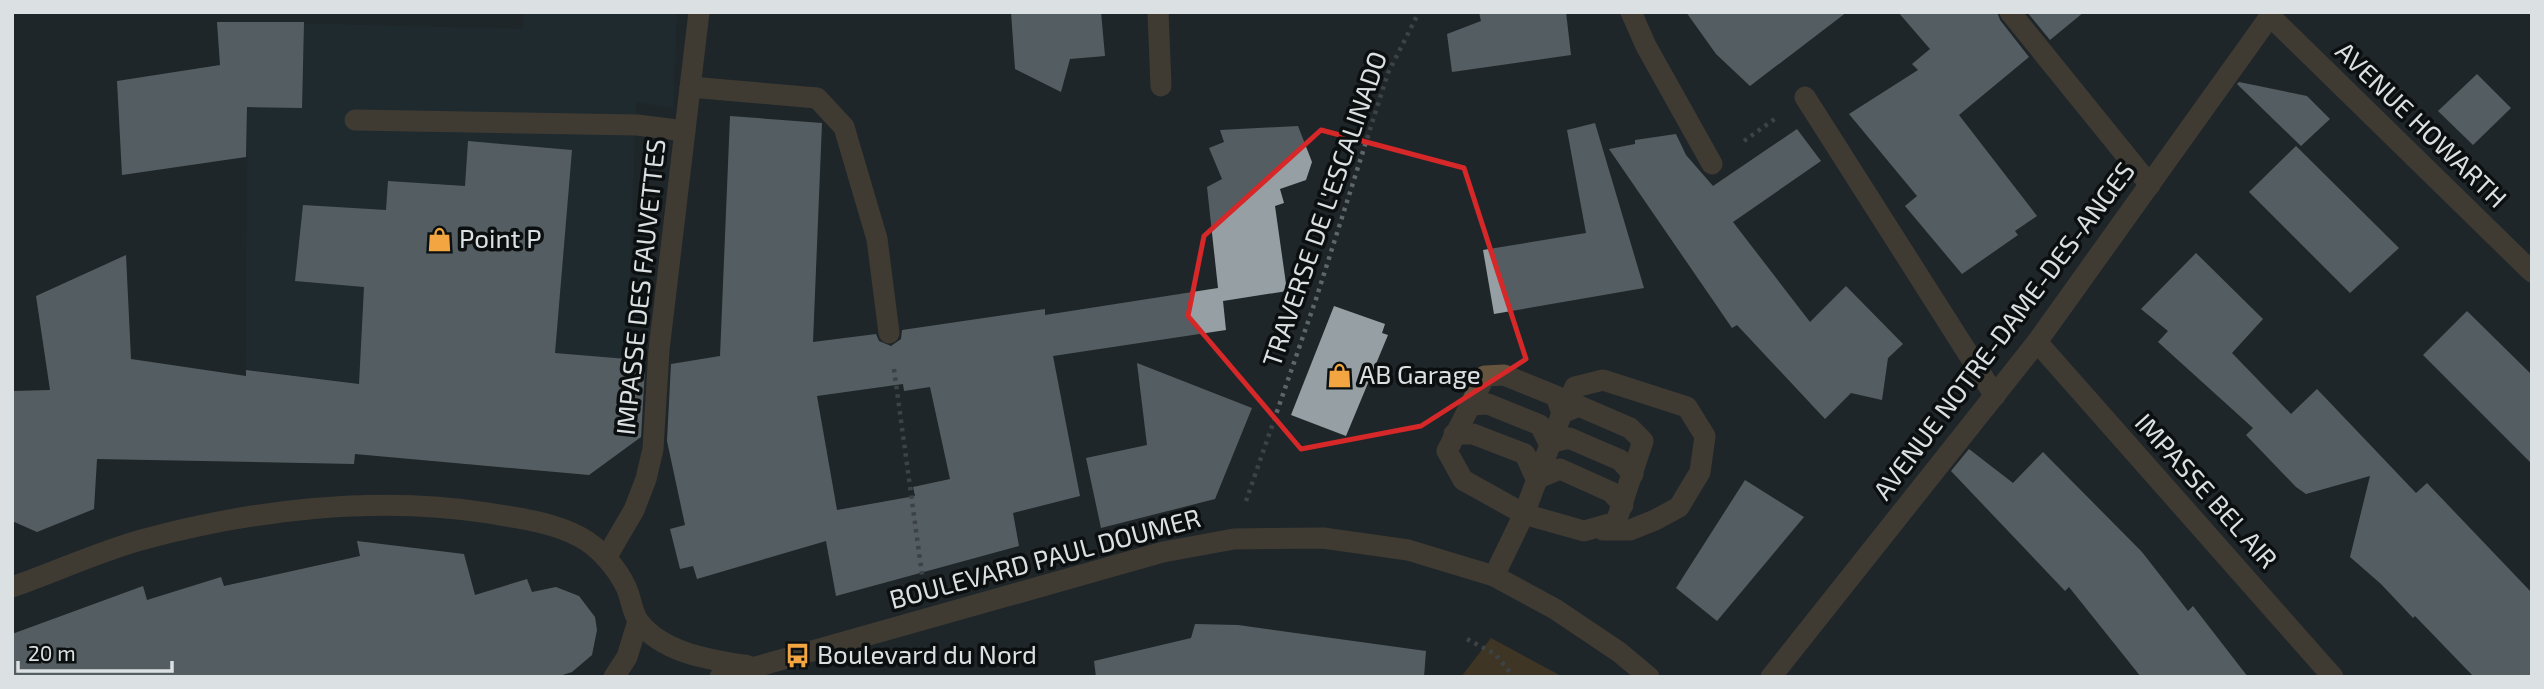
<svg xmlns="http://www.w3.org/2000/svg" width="2544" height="689" viewBox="0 0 2544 689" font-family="'Exo 2',sans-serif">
<rect width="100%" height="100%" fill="#1f2629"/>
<path fill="#202f35" d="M523,12h154l-4,96 -37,-6 -9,257 -72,-6 1,-18 -193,-14 -4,63 -113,-15 2,-347 275,7z"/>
<path fill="#67471f" d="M1491,638l72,39h-102z"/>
<g fill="#96a0a4" fill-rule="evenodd">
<path d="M1011,12h90l4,44 -35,3 -9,33 -46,-23z"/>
<path d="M1479,12h87l5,43 -119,17 -5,-38 34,-13z"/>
<path d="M1686,12h161l-97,74 -34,-32z"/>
<path d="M1898,12h99l3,8 29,37 -70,58 78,101 -22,15 3,4 -56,39 -57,-68 12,-10 -68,-82 69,-44 -6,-6 18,-15z"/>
<path d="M2027,12h57l-34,28z"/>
<path d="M217,22h87l-2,86 -55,-1 -1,50 -124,18 -5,-94 103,-16z"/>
<path d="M2477,74l34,34 -38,37 -35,-34z"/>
<path d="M2239,82l68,14 23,23 -29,27 -64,-62z"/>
<path d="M730,116l92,7 -9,219 63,-8 3,7 12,5 10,-7 1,-9 143,-21v6l173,-27 -11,-101 15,-8 -13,-31 15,-6 -4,-12 78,-4 14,36 -6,18 -26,9 4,14 -9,3 12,85 -64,10 3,29 -173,26 27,140 -67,17 6,33 -183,50 -10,-55 -129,38 -4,-13 -13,3 -10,-40 15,-4 -18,-84 4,-77 49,-8zM903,384l1,7 26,-4 20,92 -37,8 2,9 -78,14 -20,-114z"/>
<path d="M1595,123l49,165 -150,26 -11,-64 103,-17 -19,-103z"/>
<path d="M1797,129l24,32 -88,61 77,100 36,-36 57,58 -15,14 -6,42 -31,-7 -26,26 -88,-94 -5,3 -123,-179 26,-5v-4l41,-6 10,21 27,31z"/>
<path d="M468,141l104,9 -17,203 72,6 -1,12 19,-3 -4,69 -52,38 -234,-21 -1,10 -257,-5 -3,50 -57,23 -25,-11v-130l38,-1 -14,-94 90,-41 5,104 115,17v-6l113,14 5,-97 -69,-6 8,-76 83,5 2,-29 77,5z"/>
<path d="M2296,146l103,102 -49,45 -101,-101z"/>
<path d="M2196,253l67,66 -31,34 59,61 26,-25 99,104 11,-10 105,110v84h-58l-59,-61 -2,2 -32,-34 -31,-27 20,-81 -64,18 -10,-7 -50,-52 7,-7 -95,-86 10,-11 -27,-22z"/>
<path d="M1334,306l51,18 -3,9 6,2 -42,101 -55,-21z"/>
<path d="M2467,311l65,64v89l-109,-109z"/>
<path d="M1137,363l115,45 -37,91 -114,29 -15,-70 61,-13z"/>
<path d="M1969,449l44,34 30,-31 99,100 46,59 5,-5 55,71h-107l-72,-90 -4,4 -114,-120z"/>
<path d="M1745,480l59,37 -87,104 -41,-33z"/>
<path d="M357,541l107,13 11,41 52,-16 5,13 24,-5 23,9 16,21 2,13 -5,25 -20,17 -16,5h-544v-43l131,-48 4,14 74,-23 3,9 136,-30z"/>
<path d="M1195,624l43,1 188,26 -2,26h-328l-2,-16 97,-23z"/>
</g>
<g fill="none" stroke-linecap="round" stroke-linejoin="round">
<g stroke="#5f6568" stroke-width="4.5" stroke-dasharray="3.5 5" stroke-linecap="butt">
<path d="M1744,141l32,-23"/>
<path d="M894,369l29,213"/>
<path d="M1246,501l70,-202 72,-226 31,-61"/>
<path d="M1467,639l28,15 19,23"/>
</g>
<g stroke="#67543e" stroke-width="21">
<path d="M1158,12l3,74"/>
<path d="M1631,12l15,34 66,118"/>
<path d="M2010,12l140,173"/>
<path d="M2271,17l261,255"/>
<path d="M690,87l127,11 27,29 33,112 12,94"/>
<path d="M1805,97l190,299"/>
<path d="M355,120l282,5 48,6"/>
<path d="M2037,342l296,335"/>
<path d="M1504,375l52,21 6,17 17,-7 51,22 13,13 -27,81 -32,9 -60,-17 -61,-34 -16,-29 38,-75z"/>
<path d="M1470,405l18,-1 52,21 9,18 20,-5 51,22 13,14"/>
<path d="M1454,434h19l52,20 11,25 24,-10 51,23 12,13"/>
<path d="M606,558l28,-48 12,-31 7,-30 6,-99 40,-338"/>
<path d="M1494,576l30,-62 38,-101 13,-26 28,-7 84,27 18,29 -5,36 -21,35 -24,13 -25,10h-27"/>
<path d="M12,587c43,-15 86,-35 129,-47 110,-30 235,-45 347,-27 30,5 64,9 92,24 19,10 37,31 46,50 5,10 6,26 13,35 25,32 73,38 110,44"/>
<path d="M614,677l13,-20 11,-36"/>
<path d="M720,677l443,-125 71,-13 89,-1 85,12 86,26 61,33 64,43 30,25"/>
<path d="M1771,677l266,-335 236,-330"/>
</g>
</g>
<path d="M0 0H2544V689H0ZM1321,130l143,38 62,191 -105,67 -120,23 -113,-133 16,-80z" fill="#1f2629" fill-opacity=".55" fill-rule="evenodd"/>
<path fill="none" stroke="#d62828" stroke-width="5" stroke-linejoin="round" d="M1321,130l143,38 62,191 -105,67 -120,23 -113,-133 16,-80z"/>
<defs>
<symbol id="shop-bare" viewBox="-9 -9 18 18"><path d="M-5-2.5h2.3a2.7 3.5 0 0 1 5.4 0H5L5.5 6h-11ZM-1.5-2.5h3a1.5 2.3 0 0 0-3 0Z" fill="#f2a541" stroke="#0b0f10" stroke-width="2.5" paint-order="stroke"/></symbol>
<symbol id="bus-bare" viewBox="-9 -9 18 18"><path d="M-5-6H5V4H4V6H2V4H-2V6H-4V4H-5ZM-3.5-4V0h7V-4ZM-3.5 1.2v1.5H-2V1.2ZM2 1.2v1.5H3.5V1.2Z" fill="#f2a541" stroke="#0b0f10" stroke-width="2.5" paint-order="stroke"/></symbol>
</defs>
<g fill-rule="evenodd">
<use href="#shop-bare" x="422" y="222" width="35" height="35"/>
<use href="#shop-bare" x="1322" y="358" width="35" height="35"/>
<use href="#bus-bare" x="780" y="638" width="35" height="35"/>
</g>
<g text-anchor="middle" stroke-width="7" stroke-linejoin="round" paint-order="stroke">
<g font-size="26" fill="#dbe0e2" stroke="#0b0f10">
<text transform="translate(2421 125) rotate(44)" y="9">AVENUE HOWARTH</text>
<text transform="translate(1325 209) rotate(-71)" y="9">TRAVERSE DE L'ESCALINADO</text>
<text transform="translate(641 287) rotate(-84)" y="9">IMPASSE DES FAUVETTES</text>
<text transform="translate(2004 331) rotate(-53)" y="9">AVENUE NOTRE-DAME-DES-ANGES</text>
<text transform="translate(2206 491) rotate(48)" y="9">IMPASSE BEL AIR</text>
<text transform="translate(1045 559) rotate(-15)" y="9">BOULEVARD PAUL DOUMER</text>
</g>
<g font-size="26" fill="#dbe0e2" stroke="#0b0f10" text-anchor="start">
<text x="459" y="248">Point P</text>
<text x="1359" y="384">AB Garage</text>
<text x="817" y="664">Boulevard du Nord</text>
</g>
</g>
<rect width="2544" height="689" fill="none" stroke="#dbe0e2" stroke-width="28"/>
<path d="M18 661v10h154v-10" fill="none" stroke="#dbe0e2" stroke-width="3.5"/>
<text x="28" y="661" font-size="21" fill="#dbe0e2" stroke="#0b0f10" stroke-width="5" paint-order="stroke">20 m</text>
</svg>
